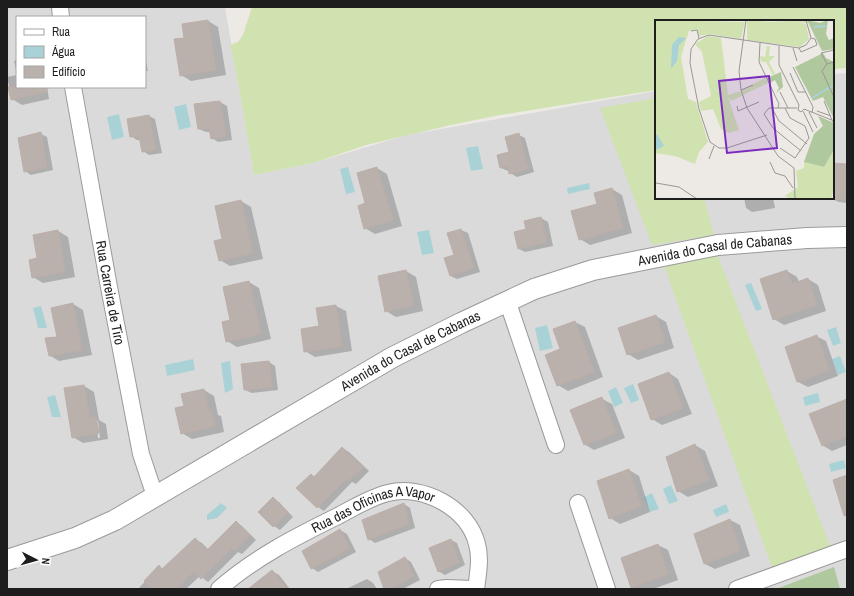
<svg xmlns="http://www.w3.org/2000/svg" width="854" height="596" viewBox="0 0 854 596" font-family="'Archivo Narrow',sans-serif">
<rect width="100%" height="100%" fill="#ede9e4"/>
<path fill="#dbdada" fill-rule="evenodd" d="M7,7h218l29,168 59,-12 94,-28 249,-44v107h177v-124l14,-1v516h-840zM17,17h128v70h-128z"/>
<g fill="#cfe2af">
<path d="M252,7h595v61l-14,1v-48h-177v69l-156,25 -49,10 -85,20 -53,18 -59,12 -18,-104 -6,-26 8,-3 5,-7z"/>
<path d="M656,98v100h48l10,37 -62,10 -52,-137z"/>
<path d="M716,251l114,295 -57,24 -110,-307z"/>
</g>
<path fill="#b0c89d" d="M834,567l6,22h-64z"/>
<g fill="#a9d2d6">
<path d="M186,104l5,23 -12,3 -5,-23z"/>
<path d="M119,114l5,23 -12,3 -5,-23z"/>
<path d="M478,146l5,23 -12,2 -5,-23z"/>
<path d="M348,167l7,25 -9,2 -6,-25z"/>
<path d="M589,183l1,6 -22,5 -1,-6z"/>
<path d="M429,230l5,23 -12,2 -5,-23z"/>
<path d="M751,283l11,26 -6,2 -11,-26z"/>
<path d="M41,306l6,22h-9l-5,-20z"/>
<path d="M547,325l6,23 -13,3 -5,-23z"/>
<path d="M836,327l5,16 -8,3 -6,-16z"/>
<path d="M840,356l6,16 -8,3 -6,-16z"/>
<path d="M193,359l2,11 -28,6 -2,-11z"/>
<path d="M230,361l3,28 -8,4 -4,-30z"/>
<path d="M633,384l6,16 -8,3 -7,-15z"/>
<path d="M616,387l7,16 -9,4 -6,-16z"/>
<path d="M818,393l2,9 -15,4 -2,-9z"/>
<path d="M55,395l6,22h-9l-5,-20z"/>
<path d="M844,460l2,8 -15,4 -2,-8z"/>
<path d="M671,485l7,16 -9,3 -6,-15z"/>
<path d="M652,493l7,16 -9,3 -6,-15z"/>
<path d="M221,503l6,5 -10,10 -10,2v-5z"/>
<path d="M726,504l3,8 -13,5 -3,-7z"/>
</g>
<g fill="#0003" fill-rule="evenodd">
<path d="M208,21l10,6 8,48 -35,6 -10,-6 4,-36z"/>
<path d="M145,56l3,15h-3z"/>
<path d="M17,60v15l-3,-14z"/>
<path d="M17,75v12h30l2,12 -27,6 -10,-6 -5,-22z"/>
<path d="M220,102l7,4 5,34 -14,2 -6,-4 -2,-6h-4l-7,-3 -4,-24z"/>
<path d="M149,116l6,3 7,34 -13,2 -6,-4 -2,-11h-4l-6,-4z"/>
<path d="M41,134l6,3 6,33 -22,5 -6,-4z"/>
<path d="M519,135l6,3 9,34 -17,5 -7,-4v-2h-2l-7,-3z"/>
<path d="M847,165v38l-8,-1 -7,-3 1,-13z"/>
<path d="M377,168l10,6 15,52 -27,8 -10,-6 2,-24z"/>
<path d="M612,189l10,6 10,38 -42,12 -10,-6 18,-34z"/>
<path d="M744,198h29l2,10 -23,4 -6,-4z"/>
<path d="M241,201l10,6 12,52 -33,7 -10,-6 3,-20z"/>
<path d="M541,218l7,4 5,24 -28,6 -6,-3 9,-19 -2,-8z"/>
<path d="M461,230l7,3 12,39 -23,7 -6,-3z"/>
<path d="M58,231l10,6 7,40 -32,6 -10,-6 5,-18z"/>
<path d="M406,271l10,6 7,34 -27,6 -10,-6z"/>
<path d="M787,271l10,6 2,5 9,-3 10,6 8,26 -42,14 -10,-6z"/>
<path d="M249,282l10,6 12,51 -34,8 -10,-6 4,-21z"/>
<path d="M73,304l10,6 9,45 -33,6 -10,-6z"/>
<path d="M336,306l10,5 6,40 -37,6 -10,-6z"/>
<path d="M656,316l10,6 8,26 -36,12 -10,-6z"/>
<path d="M575,322l10,5 18,50 -35,14 -10,-6z"/>
<path d="M816,336l10,5 12,35 -30,11 -10,-5z"/>
<path d="M269,362l6,4 3,24 -26,3 -7,-3z"/>
<path d="M669,373l9,6 14,35 -30,11 -10,-6z"/>
<path d="M84,386l10,6 5,28 7,4 2,15 -25,4 -10,-6zM96,421h2l2,17h-2z"/>
<path d="M204,390l10,6 4,19 3,1 3,16 -32,7 -10,-6 4,-26z"/>
<path d="M602,399l10,5 13,34 -31,12 -10,-6z"/>
<path d="M847,402v43l-15,6 -10,-6z"/>
<path d="M695,445l10,6 13,35 -30,11 -10,-6z"/>
<path d="M342,448l7,4 20,19 -13,13 -4,-2 -28,29 -6,-4 -20,-19 13,-13 4,2z"/>
<path d="M629,470l10,6 11,36 -30,12 -10,-6z"/>
<path d="M273,499l6,3 14,15 -13,13 -6,-4 -15,-14z"/>
<path d="M404,504l6,4 5,20 -40,15 -6,-4z"/>
<path d="M730,520l10,5 10,31 -35,13 -10,-5z"/>
<path d="M236,523l6,3 14,14 -14,14 -4,-2 -30,30 -8,-6 -14,13h-48l21,-22 5,2 31,-30 7,4 7,7z"/>
<path d="M340,530l7,4 9,18 -38,20 -6,-4z"/>
<path d="M451,540l6,3 8,22 -20,10 -7,-4z"/>
<path d="M658,545l10,5 10,30 -25,9h-19l-2,-1z"/>
<path d="M405,558l6,4 9,18 -17,9h-18z"/>
<path d="M272,571l7,4 11,14h-41z"/>
<path d="M367,579l6,4 4,6h-31z"/>
</g>
<g fill="#bab1ad" stroke="#bdaea8">
<path d="M208,20l8,50 -36,6 -6,-37 10,-1 -2,-14z"/>
<path d="M8,87h39v5l-36,8z"/>
<path d="M220,101l6,35 -15,3 -2,-11 -11,1 -4,-25z"/>
<path d="M149,115l7,35 -14,2 -3,-16 -9,1 -3,-18z"/>
<path d="M41,132l6,35 -23,5 -6,-34z"/>
<path d="M519,133l9,36 -19,5 -1,-8 -8,2 -3,-13 12,-3 -4,-15z"/>
<path d="M833,163l14,1v36l-14,-1z"/>
<path d="M377,167l16,53 -29,9 -6,-23 7,-3 -8,-30z"/>
<path d="M612,188l11,40 -44,12 -8,-29 26,-7 -3,-11z"/>
<path d="M241,200l12,53 -34,8 -5,-20 8,-2 -7,-33z"/>
<path d="M541,217l6,25 -29,7 -4,-17 12,-3 -2,-8z"/>
<path d="M461,229l13,39 -24,8 -6,-18 10,-3 -7,-22z"/>
<path d="M58,230l7,42 -33,6 -3,-18 8,-2 -4,-23z"/>
<path d="M406,270l8,35 -29,7 -7,-36z"/>
<path d="M787,270l5,14 16,-6 9,27 -44,15 -13,-41z"/>
<path d="M249,281l12,53 -35,8 -4,-20 8,-2 -7,-33z"/>
<path d="M73,303l9,47 -33,6 -4,-18 12,-1 -6,-29z"/>
<path d="M336,305l6,41 -38,6 -3,-23 18,-3 -3,-18z"/>
<path d="M656,315l9,27 -38,13 -9,-27z"/>
<path d="M575,321l19,51 -37,14 -12,-31 15,-6 -7,-20z"/>
<path d="M817,335l12,35 -32,12 -12,-35z"/>
<path d="M269,361l3,26 -28,3 -3,-26z"/>
<path d="M669,372l14,36 -32,12 -13,-36z"/>
<path d="M84,385l6,33 6,-1 3,16 -27,5 -8,-50z"/>
<path d="M204,389l5,21h2l4,16 -34,8 -6,-26 9,-2 -3,-12z"/>
<path d="M602,397l14,36 -32,12 -14,-35z"/>
<path d="M847,399v37l-25,10 -13,-32z"/>
<path d="M695,444l14,36 -32,12 -11,-35z"/>
<path d="M342,447l21,20 -15,14 -2,-2 -29,29 -21,-20 15,-14 3,3z"/>
<path d="M629,469l12,37 -32,13 -12,-38z"/>
<path d="M847,475v40l-3,1 -11,-36z"/>
<path d="M273,497l15,15 -15,15 -15,-15z"/>
<path d="M404,503l5,21 -41,16 -6,-20z"/>
<path d="M730,519l10,32 -36,13 -10,-30z"/>
<path d="M236,521l14,14 -15,16 -3,-3 -31,31 -7,-8 -18,18h-24l-8,-8 15,-16 3,4 33,-31 12,12z"/>
<path d="M340,529l10,19 -39,21 -9,-18z"/>
<path d="M451,539l8,23 -21,10 -9,-24z"/>
<path d="M658,544l10,30 -37,14 -10,-30z"/>
<path d="M405,557l9,19 -24,13h-6l-6,-17z"/>
<path d="M272,570l15,19h-39z"/>
</g>
<g fill="none" stroke-linecap="round" stroke-linejoin="round">
<defs>
<g id="minor">
<path d="M60,7l1,10"/>
<path id="s1" d="M73,87l36,200 32,167 14,42"/>
<path d="M507,300l49,145"/>
<path d="M578,503l29,86"/>
<path id="s2" d="M219,589c35,-31 78,-53 119,-73 15,-8 33,-19 50,-23 35,-9 80,15 89,51 4,14 1,30 -1,45"/>
<path d="M438,589l9,-1 25,1"/>
<path d="M737,589l110,-40"/>
</g>
<g id="tertiary">
<path id="s3" d="M7,560l68,-22 40,-18 278,-163 68,-34 73,-34 59,-19 125,-25 89,-7 40,-1"/>
</g>
</defs>
<use href="#minor" stroke="#9a9a9a" stroke-width="18"/>
<use href="#tertiary" stroke="#9a9a9a" stroke-width="22"/>
<use href="#minor" stroke="#fff" stroke-width="16"/>
<use href="#tertiary" stroke="#fff" stroke-width="20"/>
</g>
<g text-anchor="middle" stroke-width="3" stroke-linejoin="round" paint-order="stroke">
<g font-size="14" fill="#1d1d1d" stroke="#fff">
<text dy="5" stroke="none"><textPath href="#s3" startOffset="780">Avenida do Casal de Cabanas</textPath></text>
<text dy="5" stroke="none"><textPath href="#s1" startOffset="209">Rua Carreira de Tiro</textPath></text>
<text dy="5" stroke="none"><textPath href="#s3" startOffset="456">Avenida do Casal de Cabanas</textPath></text>
<text dy="5" stroke="none"><textPath href="#s2" startOffset="177">Rua das Oficinas A Vapor</textPath></text>
</g>
</g>
<g transform="translate(655 20)">
<rect width="179" height="179" fill="#ede9e4"/>
<path d="M0,0l90,2 -4,17 -31,-5 -11,2 -2,-7 -8,2 -4,12 -4,14 7,42 8,3 12,40 -9,10 -4,12 -20,-8 -20,-3zM92,0l23,2 37,-2 1,3 -12,-1 10,2 3,15 -9,8 -53,-7zM53,16l13,2 7,57 12,-4 2,5 -11,5 -3,-4 11,33 -11,3 -7,-4 -8,-20 -12,2 -2,-9 12,-6 -9,-44 -7,-8zM112,26h3l-1,10h6l-6,6 6,12 -2,1 -7,-13h-5l-1,-6 5,1zM110,58l3,5 -25,12 -2,-5zM179,130v38l-3,11h-41l-5,-3 13,-9 -2,-16 8,-3v-6l20,5z" fill="#cfe2af"/>
<path d="M152,0l13,3 8,-3 -2,14 3,6 5,-2v11l-12,2zM168,33l3,5 8,4v57l-11,-22 -10,4 -18,-34zM126,52l2,15 -7,6 3,-5 -4,-8 -5,3 -3,-5zM163,96l14,6 2,-3v31l-10,17 -20,-5 10,-28 9,-8z" fill="#b0c89d"/>
<path d="M24,17l7,1 -7,7 -2,16 -6,8 1,-24zM2,114l7,12 -8,4 -1,-15z" fill="#a9d2d6"/>
<path fill="none" stroke="#a9d2d6" stroke-width="2" d="M159,7l12,-1M157,78l22,-13"/>
<path fill="none" stroke="#9a9794" stroke-width="1" d="M91,0l-7,51 2,19 6,18 31,48 16,12 1,31M36,11l6,-1 2,8M105,23l-1,19 20,42 -1,4M124,26v19l20,40 -1,5 3,2 3,-3M138,28l4,13M144,28l2,4 16,-7 -2,-6 -4,-1M179,42l-7,2 -5,7 12,26M172,44l-6,-11 13,-3M138,47l20,40 -1,6M135,53l8,19h8M86,70l12,-5M125,72l8,16M169,81l8,19M82,86l1,5 21,-9M117,88l7,13 28,23M142,88h-28l-5,6 9,14 28,23M149,89l30,12M148,91l10,21M162,91l14,5M154,92l8,16M112,115l-40,13h-8l-9,-6 -11,-33 -9,-46 1,-14 7,-10 11,-4 90,13 7,-3 5,-7 -5,-18M125,128l15,10 14,-20 -4,-12 -15,-8 -5,-10M54,139l5,-13M115,142l5,11 10,3 8,12M1,163l23,4 18,12"/>
<path fill="#7b2cbf" fill-opacity="0.15" stroke="#7b2cbf" stroke-width="2" d="M114,56l8,72 -50,5 -8,-72z"/>
<rect width="179" height="179" fill="none" stroke="#1d1d1d" stroke-width="2"/>
</g>
<rect width="854" height="596" fill="none" stroke="#1d1d1d" stroke-width="16"/>
<rect x="16" y="16" width="130" height="72" fill="#ffffff" stroke="#a5a5a5"/>
<rect x="24" y="29" width="20" height="6" fill="#ffffff" stroke="#a5a5a5"/>
<text x="52" y="36" font-size="12" fill="#1d1d1d">Rua</text>
<rect x="24" y="46" width="20" height="12" fill="#a9d2d6" stroke="#a5a5a5"/>
<text x="52" y="56" font-size="12" fill="#1d1d1d">Água</text>
<rect x="24" y="66" width="20" height="12" fill="#bab1ad" stroke="#a5a5a5"/>
<text x="52" y="76" font-size="12" fill="#1d1d1d">Edifício</text>
<g transform="translate(36 560) rotate(96)" stroke="#ffffff" stroke-width="3" paint-order="stroke">
<path d="M0-3L7 15L0 10L-7 15Z" fill="#1d1d1d"/>
<text y="-6" font-size="11" font-weight="bold" text-anchor="middle" fill="#1d1d1d">N</text>
</g>
</svg>
